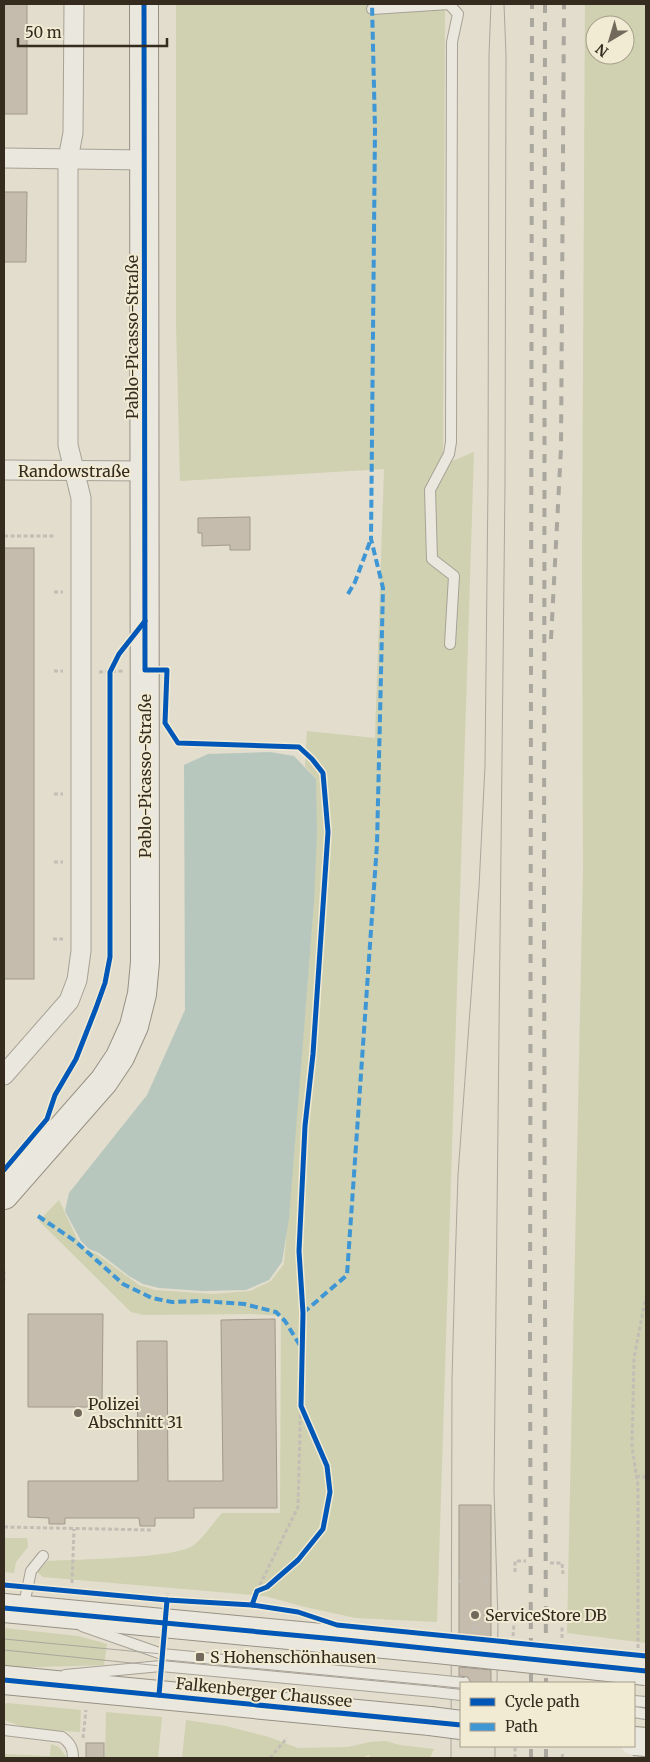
<svg xmlns="http://www.w3.org/2000/svg" width="650" height="1762" viewBox="0 0 650 1762" font-family="Merriweather,serif">
<rect width="100%" height="100%" fill="#e2ddcc"/>
<g fill="#cfd1b0" fill-rule="evenodd">
<path d="M176,4h269l-2,461 31,-13 -37,1170 -81,-4 -51,-11 -40,-11 -222,-19 -6,-5 11,-11c27,-2 129,-2 146,-16 10,-8 19,-22 28,-32h58l1,-197 -27,-2 -110,1 -13,-3 -92,-91 20,-21 18,39 7,9 14,7 41,30 16,5 57,4 38,-3 21,-10 13,-17 30,-361 2,-124 -11,-13 2,-35 68,7 9,-269 -204,12 -4,-159z"/>
<path d="M585,4h61v1639l-79,-10 16,-762 -1,-315zM595,25h30v30h-30z"/>
<path d="M4,1538h23l1,9 -12,15 -2,11 -10,-1z"/>
<path d="M4,1628l74,8 29,8 -3,21 -100,3z"/>
<path d="M8,1703l73,7 -1,22 -51,-3 -25,-9v-16z"/>
<path d="M106,1712l56,5 -4,41h-53z"/>
<path d="M186,1720l40,6 43,11 29,11 50,-1 22,-5 15,-1 15,4 34,4 -4,9h-59l-2,-3 -7,3h-180z"/>
<path d="M51,1744l8,3 8,11h-63v-4l46,2z"/>
</g>
<path fill="#b8c7be" d="M270,752l24,4 22,23 1,54 -3,70 -25,315 -7,44 -13,18 -23,10 -43,1 -44,-3 -16,-4 -14,-8 -30,-23 -10,-4 -8,-8 -16,-30 4,-18 78,-98 38,-85 -1,-245 24,-11z"/>
<g fill="#c5bcae" stroke="#a2998c">
<rect x="4" y="4" width="23" height="110"/>
<path d="M4,192h23l-1,70h-22z"/>
<path d="M250,517v33h-20v-5l-28,1v-13h-4v-15z"/>
<rect x="4" y="548" width="30" height="431"/>
<path d="M28,1314h75l-1,93h-74z"/>
<path d="M275,1319l2,189h-83v10h-39v8h-15l-1,-8h-74v6h-16v-6l-21,-1v-36h110l-1,-140h30l1,140h55l-2,-161z"/>
<path d="M459,1505h32v134l-32,-3z"/>
<path d="M459,1667l32,3v13h-20l-3,-6 -9,-1z"/>
<rect x="86" y="1743" width="18" height="15"/>
</g>
<g fill="none" stroke-linecap="round" stroke-linejoin="round">
<defs>
<g id="service">
<path d="M372,9l77,-5 9,10 -6,28 -1,400 -2,12 -19,36 2,69 22,17 -4,68"/>
<path d="M23,1609l8,-38 12,-15"/>
<path d="M82,1626l80,28 273,26"/>
<path d="M65,1675l96,-9 273,26"/>
<path d="M4,1730l58,7c8,6 11,11 11,21"/>
</g>
<g id="minor">
<path d="M4,158l140,2"/>
<path d="M4,470l140,1"/>
<path d="M4,1075l65,-74 8,-21 4,-29v-453l-13,-53v-286l5,-26 1,-129"/>
</g>
<g id="secondary">
<path d="M4,1195l100,-114 16,-24 14,-31 8,-32 3,-32 -1,-958"/>
<path d="M4,1608l433,41"/>
<path d="M4,1680l426,41"/>
</g>
</defs>
<use href="#service" stroke="#a7a296" stroke-width="12"/>
<use href="#minor" stroke="#a7a296" stroke-width="21"/>
<use href="#secondary" stroke="#979185" stroke-width="30"/>
<g stroke="#c3beb5" stroke-width="3" stroke-dasharray="4 2.5" stroke-linecap="butt">
<path d="M4,536h50"/>
<path d="M54,592h9"/>
<path d="M54,671h9"/>
<path d="M99,672l24,-1"/>
<path d="M178,743l121,4 13,12 11,14 5,59 -15,222 -8,72 -4,74 -2,51 4,62 -5,194 -46,94v4"/>
<path d="M54,794h9"/>
<path d="M54,862h9"/>
<path d="M53,939h10"/>
<path d="M4,1271v10"/>
<path d="M636,1476l10,1"/>
<path d="M4,1527l147,3"/>
<path d="M550,1563h12l1,11"/>
<path d="M515,1572v-11h11"/>
<path d="M459,1581h7"/>
<path d="M484,1581h7"/>
<path d="M476,1582v-1"/>
<path d="M72,1583l2,-54"/>
<path d="M257,1591c18,-7 35,-24 47,-39 6,-7 16,-15 19,-24 18,-42 -4,-83 -22,-121"/>
<path d="M167,1600l1,-7"/>
<path d="M474,1630l1,-14"/>
<path d="M513,1636l1,-12"/>
<path d="M562,1638v-11"/>
<path d="M638,1648v-162l-6,-39 2,-89 12,-62"/>
<path d="M83,1738l3,-28"/>
<path d="M270,1758l17,-20"/>
<path d="M515,1758v-10"/>
<path d="M562,1758l1,-6"/>
</g>
<use href="#service" stroke="#eae7de" stroke-width="10"/>
<use href="#minor" stroke="#eae7de" stroke-width="19"/>
<use href="#secondary" stroke="#eae7de" stroke-width="28"/>
<g stroke="#aaa79e" stroke-width="1">
<path d="M4,1639l158,15"/>
<path d="M4,1650l157,16"/>
<path d="M497,1683l1,-60 -4,-134 11,-1004 1,-430 -2,-51"/>
<path d="M451,1758l1,-378 3,-112 3,-93 21,-288 6,-121 3,-282 1,-429 2,-51"/>
<path d="M495,1758v-12"/>
</g>
<g stroke="#aaa79e" stroke-width="4" stroke-dasharray="9 9" stroke-linecap="butt">
<path d="M545,4l-1,911 2,768"/>
<path d="M551,639l10,-191 3,-444"/>
<path d="M531,1683l-1,-336 2,-1343"/>
<path d="M531,1758v-12"/>
<path d="M546,1758v-12"/>
</g>
<defs>
<g id="service-bridge">
<path d="M435,1680l29,3"/>
<path d="M434,1692l27,3"/>
<path d="M634,1701l12,1"/>
<path d="M634,1712l12,2"/>
</g>
<g id="secondary-bridge">
<path d="M437,1649l209,22"/>
<path d="M430,1721l31,4"/>
<path d="M634,1741l12,1"/>
</g>
</defs>
<use href="#service-bridge" stroke="#a7a296" stroke-width="12" stroke-linecap="butt"/>
<use href="#secondary-bridge" stroke="#979185" stroke-width="30" stroke-linecap="butt"/>
<use href="#service-bridge" stroke="#eae7de" stroke-width="10"/>
<use href="#secondary-bridge" stroke="#eae7de" stroke-width="28"/>
<g stroke="#3e96d5" stroke-width="4" stroke-dasharray="8 4" stroke-linecap="butt">
<path d="M348,594l7,-12 16,-43"/>
<path d="M38,1216l37,25 48,43 29,14 20,4 30,-1 42,3 32,8 9,9 16,26"/>
<path d="M303,1313l44,-38 30,-431 6,-256 -12,-49 4,-410 -3,-125"/>
</g>
<defs>
<g id="cycleway">
<path d="M144,4l1,666h22l-2,53 13,20 121,4 13,12 11,14 5,59 -15,222 -8,72 -6,125 4,62 -2,93 26,60 3,26 -7,37 -25,31 -31,27 -10,4 -5,14"/>
<path d="M4,1170l43,-51 8,-24 21,-36 20,-51 9,-25 5,-26v-285l9,-18 26,-33"/>
<path d="M4,1585l163,15 85,5 46,7 39,13 309,31"/>
<path d="M4,1608l342,32 300,31"/>
<path d="M4,1680l457,45"/>
<path d="M159,1695l8,-95"/>
</g>
</defs>
<use href="#cycleway" stroke="#f2ebd3" stroke-width="8"/>
<use href="#cycleway" stroke="#0057b8" stroke-width="5"/>
</g>
<g fill="#72695c" stroke="#f2ebd3" stroke-width="2">
<circle cx="78" cy="1413" r="5"/>
<circle cx="475" cy="1615" r="5"/>
<rect x="195" y="1652" width="10" height="10" rx="2.5"/>
</g>
<g text-anchor="middle" stroke-width="4" stroke-linejoin="round" paint-order="stroke">
<g font-size="16" fill="#352b1f" stroke="#f2ebd3">
<text transform="translate(132 337) rotate(-90)" y="6">Pablo-Picasso-Straße</text>
<text x="74" y="477">Randowstraße</text>
<text transform="translate(145 776) rotate(-90)" y="6">Pablo-Picasso-Straße</text>
<text transform="translate(264 1692) rotate(6)" y="6">Falkenberger Chaussee</text>
</g>
<g font-size="16" fill="#352b1f" stroke="#f2ebd3" text-anchor="start">
<text x="88" y="1410">Polizei<tspan x="88" dy="18">Abschnitt 31</tspan></text>
<text x="485" y="1621">ServiceStore DB</text>
<text x="210" y="1663">S Hohenschönhausen</text>
</g>
</g>
<rect width="650" height="1762" fill="none" stroke="#352b1f" stroke-width="10"/>
<rect x="460" y="1682" width="175" height="65" fill="#f2ebd3" stroke="#a69e8b"/>
<rect x="470" y="1698" width="25" height="8" fill="#0057b8" stroke="#a69e8b"/>
<text x="505" y="1707" font-size="15" fill="#352b1f">Cycle path</text>
<rect x="470" y="1723" width="25" height="8" fill="#3e96d5" stroke="#a69e8b"/>
<text x="505" y="1732" font-size="15" fill="#352b1f">Path</text>
<g transform="translate(610 40) rotate(218)"><circle r="24" fill="#f2ebd3" stroke="#a69e8b"/>
<path d="M0-4L9 19L0 12L-9 19Z" fill="#72695c"/>
<text y="-8" font-size="14" font-weight="bold" text-anchor="middle" fill="#352b1f">N</text>
</g>
<path d="M18 38v8h149v-8" fill="none" stroke="#352b1f" stroke-width="2.5"/>
<text x="25" y="38" font-size="15" fill="#352b1f" stroke="#f2ebd3" stroke-width="4" paint-order="stroke">50 m</text>
</svg>
